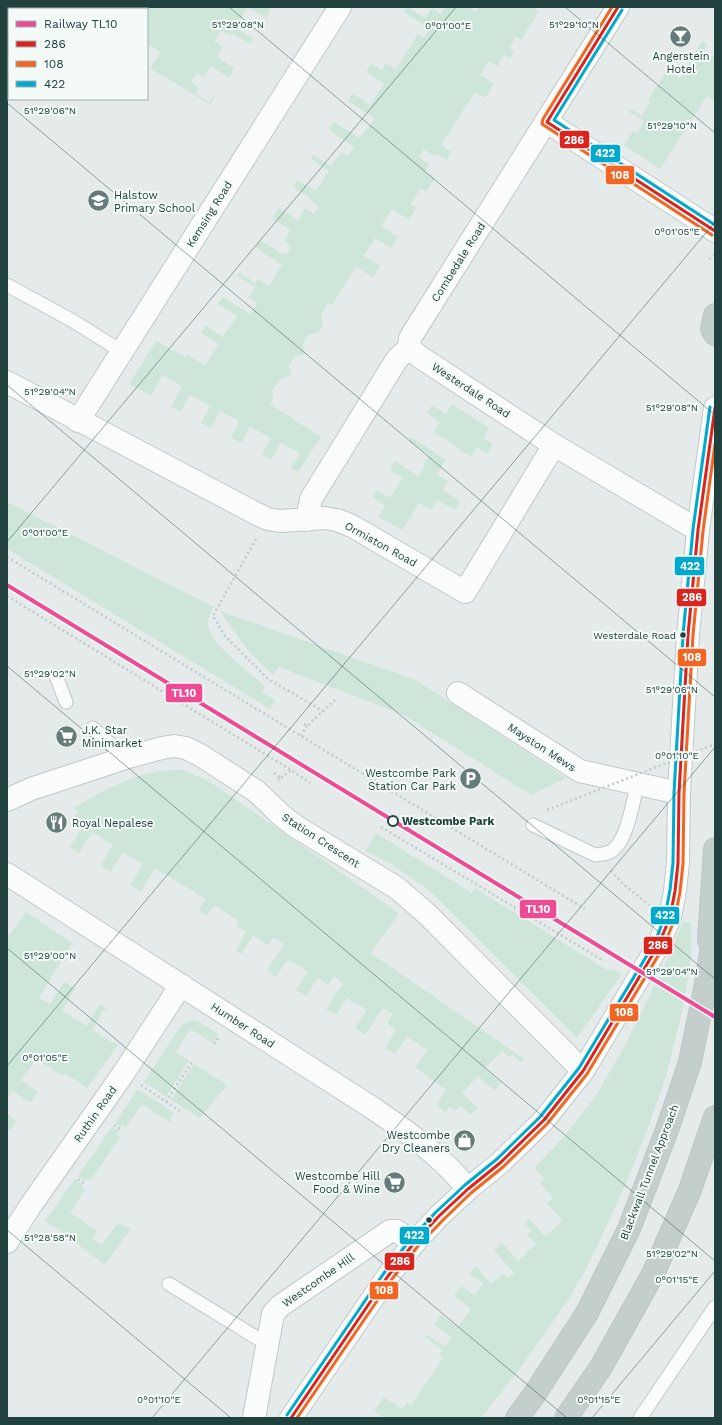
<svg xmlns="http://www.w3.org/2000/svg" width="722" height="1425" viewBox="0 0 722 1425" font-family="'Work Sans',sans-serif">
<rect width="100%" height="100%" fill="#e5ebea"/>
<g fill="#cde6d9">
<path d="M119,7h147l5,3 -5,8 -18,-11 -13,21 18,11 -3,5 -18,-11 -2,3 -9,-5 -7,10 9,6 -6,10 17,11 -5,9 -18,-11 -7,11 -7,-4 -6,9 8,6 -3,6 13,8 5,-7 1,1 -5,8 -60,-36 11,-16 -14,-8v-35h-29z"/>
<path d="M407,7l18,11 7,-10 9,6 4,-7h23l8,5 4,-5h52l7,4 -18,29 -5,-3 -7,11 5,4 -4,7 -6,-4 -7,11 -8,-5 -9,14 14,9 -9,14 -10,-6 -34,53 10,7 -5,8 -10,-6 -1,2 -11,-7 -5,8 10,7 -4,8 10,6 -9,14 -6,-3 -9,15 5,4 -7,12 -17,-11 -11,17 17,11 -7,11 -16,-10 -12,18 17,10 -7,11 -17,-10 -24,38 -4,-2 -7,12 2,11 -4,6 -11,3 -5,9 2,10 -11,3 -5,8 2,11 -11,3 -8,13 1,7 -3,5 51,33 -23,35 -7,-3 9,-16 -20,-10 -9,17 -9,-6 9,-16 -21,-11 -9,16 -10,-5 8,-17 -19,-10 -9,17 -10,-5 9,-17 -20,-11 -9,17 -10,-5 11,-21 -20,-11 -11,21 -22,-12 27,-43 29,16 2,-3 18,11 14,-21 -18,-11 4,-8 18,12 14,-21 -19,-12 5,-7 27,17 7,-11 -9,-5 7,-11 -18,-11 2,-4 16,11 3,-4 11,7 13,-21 -27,-18 5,-7 22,14 5,-1 3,-5 -1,-4 -5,-3 7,-11 -19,-11 7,-11 19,12 7,-12 9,6 5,-8 -9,-6 1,-2 -18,-11 5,-7 18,11 13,-20 -18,-12 2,-4 18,11 10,-14 7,4 6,-9 -25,-17 5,-8 26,16 15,-20 -27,-17 4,-8 18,12 14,-21 -18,-12 5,-8 11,6 4,-7 10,6 22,-35 6,3 6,-8 -26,-17z"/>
<path d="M702,41l5,3 -3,7 11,7v43l-8,-5 -47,73 -36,-24 9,-14 4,2 7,-12 -15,-9 2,-3 11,7 8,-14 -2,-2 19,-30 13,8z"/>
<path d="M452,404l37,24 -6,10 10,6 -6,10 -11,-7 -5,10 -37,-25 6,-10 -13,-9 5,-8 14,9z"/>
<path d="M411,437l35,23 -9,14 11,7 -5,9 17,11 -5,9 -18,-10 -6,10 -12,-7 -17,27 -24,-13 7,-11 -13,-9 5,-7 13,8 13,-20 -13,-8 5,-9 23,15 6,-9 -1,-2 6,-10 -20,-14z"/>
<path d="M7,502l207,105c-3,5 -7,12 -6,18 2,19 42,48 57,61l-3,6 13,8 -5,9 -263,-160z"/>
<path d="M220,611l196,69 150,98 -35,17 -127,-80 -125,-48 -6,8 -25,-24z"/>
<path d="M183,770l26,11 190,132 -28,40 153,106 -3,3 -9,-8 -3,3 -7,-6 -17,17 16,15 -7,7 -16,-14 -16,17 16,15 -3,3h-1l-4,4 -9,-9 -6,5 -5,-4 -5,5 -9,-7 10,-15 -31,-23 12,-17 -20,-14 -12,18 -10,-6 11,-18 -9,-7 6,-9 -10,-6 -18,27 -10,-7 12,-18 -20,-12 -11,17 -10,-6 17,-26 -9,-7 -6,9 -10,-7 -12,18 -10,-6 12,-18 -20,-13 -12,18 -9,-7 17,-26 -10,-7 -6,8 -15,-9 -12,18 -5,-4 10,-18 -10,-6 3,-5 -25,-16 -7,11 -8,-6 6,-11 -50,-31 -14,23 -11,-6 13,-21 -20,-12 -13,20 -10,-6 13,-21 -21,-13 -13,21 -9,-6 13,-20 -10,-7 5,-8 -4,-4c26,-16 54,-31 84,-37 8,-1 17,-1 25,-1z"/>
<path d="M376,833l96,60 3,-5 132,82 5,-1 9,6 -44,63 -146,-146 -41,-29 -24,-12z"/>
<path d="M26,912l46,31 -33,55 11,6 14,-22 12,7 -6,7v2l-8,13 25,15 13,-22 6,4 -1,2 -3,1 -3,8 -4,4v2l-3,5 21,13 1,-1 4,3 -31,43 -22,-15 -2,3 -27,-17 -15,21 17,12 -8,11 -17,-12 -6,7v-160z"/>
<path d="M683,922l8,1v37l-10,56 -14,57 -19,55 -23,58 -38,81 -19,33 -52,74 -35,44h-97l-10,-7 10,-14 18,12 5,-7 4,3 32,-47 -4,-3 4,-5 -16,-11 -1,-3 1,-1 18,12 6,-10 -17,-12 7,-10 17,12 13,-18 -17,-13 7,-10 14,9 8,-12 -14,-9 7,-8 15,18 12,-10 5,4 6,-5 -20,-23 8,-7 16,18 18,-17 -9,-9 4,-4 -6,-8 4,-4 16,17 18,-15 -16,-18 6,-5 -13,-15 4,-4 -10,-11 30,-31 31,-40 28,-48 46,-93z"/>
<path d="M196,1020l22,14 -5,9 -23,-14 -14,23 13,9 -23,36 -22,-15 38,-58z"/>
<path d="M194,1064l33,21 -27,33 -29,-18z"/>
<path d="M138,1089l36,24 -5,9 -27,-18 -16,23 -3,-2 -2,2 -6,-4z"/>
<path d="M7,1114l10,7 -7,10 -3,-2z"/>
<path d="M112,1127l7,4 -2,3 3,3 -29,43 -3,-2 -2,3 -8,-5z"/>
<path d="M75,1179l8,6 -2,3 4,2 -15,23 27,18 -5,8 10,5 15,-20 14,4 -26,37 -51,-39 -1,1 -8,-6z"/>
</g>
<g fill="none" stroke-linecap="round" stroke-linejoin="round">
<defs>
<g id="service">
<path d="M7,285l66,36 48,30"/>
<path d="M56,676l10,26"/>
<path d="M93,728l32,30"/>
<path d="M533,825l62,30c8,-1 15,-1 20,-7 13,-12 18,-48 23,-65"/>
<path d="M169,1284l98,60"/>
<path d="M640,1418l75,-111"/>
</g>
<g id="minor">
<path d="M40,9l1,-2"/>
<path d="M7,62l2,-3"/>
<path d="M7,382l250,132 11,5 12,2 44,-3 13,2 15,6 113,66 89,-147"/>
<path d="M78,421l262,-414"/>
<path d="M307,520l4,-21 86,-140 12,-11"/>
<path d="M458,693l122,78 99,22"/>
<path d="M7,800l24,-11 94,-31 37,-10 12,-2 12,2 14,7 56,36 25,24 14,11 102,62 30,26 156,157"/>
<path d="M7,874l364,233c37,25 68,47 97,82"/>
<path d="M7,1242l24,-37 92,-131 58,-89"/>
<path d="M254,1418l19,-104 7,-8 110,-75h7l17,12"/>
</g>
<g id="tertiary">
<path d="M618,7l-208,331 -1,10 11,9 134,88 144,85"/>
<path d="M547,122l161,104 7,5"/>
<path d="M291,1418l97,-142 26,-33 25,-27 29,-27 32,-26 44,-43 39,-49 76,-127 11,-27 5,-26 3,-28 1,-70 9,-158 10,-105 17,-122"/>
</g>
<g id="trunk">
<path d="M715,315l-3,14 3,5"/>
<path d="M709,940l6,-91"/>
<path d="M517,1418l17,-23 53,-82 42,-84 38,-99 23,-68 17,-83 8,-54"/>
<path d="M566,1418l35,-51 52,-93 37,-84 25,-73"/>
</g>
</defs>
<use href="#service" stroke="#c2c8c7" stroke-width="15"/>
<use href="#minor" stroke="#c2c8c7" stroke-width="24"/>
<use href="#tertiary" stroke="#c2c8c7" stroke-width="24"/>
<use href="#trunk" stroke="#bcc7c6" stroke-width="24"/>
<g stroke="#c1cbca" stroke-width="2.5" stroke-dasharray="2 3" stroke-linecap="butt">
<path d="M709,259l6,-4"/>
<path d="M256,539l-43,77 12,20 43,43 55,32"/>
<path d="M7,557l578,352"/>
<path d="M7,596l284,174 19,13"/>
<path d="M304,724l3,2 28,-26"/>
<path d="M301,736l6,-10"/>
<path d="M274,773l7,5 -4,2"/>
<path d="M281,778l10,-8"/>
<path d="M381,827l223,134"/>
<path d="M611,871l11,12 27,22"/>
<path d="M214,1044l5,-7"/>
<path d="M141,1085l39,26"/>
<path d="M166,1102l26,-40"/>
<path d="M114,1125l6,4"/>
<path d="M78,1179l6,4"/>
</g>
<use href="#service" stroke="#fbfcfc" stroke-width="13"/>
<use href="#minor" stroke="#fbfcfc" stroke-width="22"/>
<use href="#tertiary" stroke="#fbfcfc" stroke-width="22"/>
<use href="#trunk" stroke="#c4cecc" stroke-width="22"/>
<path stroke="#c1cbca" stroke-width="2.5" stroke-dasharray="2 3" stroke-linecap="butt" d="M547,810l168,-66"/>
<defs>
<g id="bus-1">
<path d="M618,7l-71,115 168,109"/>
<path d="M291,1418l97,-142 26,-33 25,-27 29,-27 32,-26 44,-43 39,-49 76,-127 11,-27 5,-26 3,-28 1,-70 9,-158 10,-105 17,-122"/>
</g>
<g id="bus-2">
<path d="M612,7l-69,112 -1,5 170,111"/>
<path d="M297,1418l95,-139 26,-33 25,-26 28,-27 32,-26 44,-43 40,-50 77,-128 11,-28 5,-26 3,-28 1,-71 9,-158 10,-104 12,-87"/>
</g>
<g id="bus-3">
<path d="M622,10l-68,110 161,105"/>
<path d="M287,1415l97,-142 26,-33 26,-28 29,-27 32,-26 43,-42 39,-49 76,-126 10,-26 5,-26 3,-27 1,-70 9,-158 10,-106 17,-122"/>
</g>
</defs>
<use href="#bus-1" stroke="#f3faf7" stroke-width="6"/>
<use href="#bus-2" stroke="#f3faf7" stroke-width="6"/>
<use href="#bus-3" stroke="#f3faf7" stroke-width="6"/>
<use href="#bus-1" stroke="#dc241f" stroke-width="3"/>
<use href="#bus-2" stroke="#f26522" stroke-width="3"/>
<use href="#bus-3" stroke="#00a9ce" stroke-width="3"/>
<defs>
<path id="rail-1" d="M7,585l708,432"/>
</defs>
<use href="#rail-1" stroke="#f3faf7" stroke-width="7"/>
<use href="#rail-1" stroke="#ee4b95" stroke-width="4"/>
</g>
<path fill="none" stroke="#20413e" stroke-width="1" stroke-opacity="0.45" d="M229,7l486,408M565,7l150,126M14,9l2,-2M7,17l2,-2M7,103l708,594M7,385l708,594M7,542l449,-535M7,666l708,595M7,948l560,470M7,1066l708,-844M7,1230l224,188M152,1418l563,-671M592,1418l123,-147"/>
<defs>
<symbol id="bar-disc" viewBox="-11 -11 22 22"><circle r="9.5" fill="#657c7a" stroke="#f3faf7"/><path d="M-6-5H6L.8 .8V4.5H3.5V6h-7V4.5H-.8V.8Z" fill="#fff"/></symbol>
<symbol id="school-disc" viewBox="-11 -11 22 22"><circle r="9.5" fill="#657c7a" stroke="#f3faf7"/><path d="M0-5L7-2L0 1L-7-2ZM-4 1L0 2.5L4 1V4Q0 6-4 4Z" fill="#fff"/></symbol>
<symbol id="supermarket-disc" viewBox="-11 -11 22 22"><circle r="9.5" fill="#657c7a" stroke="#f3faf7"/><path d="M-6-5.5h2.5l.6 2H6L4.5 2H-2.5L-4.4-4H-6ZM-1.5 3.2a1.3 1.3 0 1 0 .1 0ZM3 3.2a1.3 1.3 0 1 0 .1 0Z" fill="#fff"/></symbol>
<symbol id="parking-disc" viewBox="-11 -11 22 22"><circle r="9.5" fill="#657c7a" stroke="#f3faf7"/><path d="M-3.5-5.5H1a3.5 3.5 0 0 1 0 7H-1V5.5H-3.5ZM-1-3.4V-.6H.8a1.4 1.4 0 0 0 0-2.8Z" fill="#fff"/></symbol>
<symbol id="restaurant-disc" viewBox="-11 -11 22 22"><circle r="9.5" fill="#657c7a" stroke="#f3faf7"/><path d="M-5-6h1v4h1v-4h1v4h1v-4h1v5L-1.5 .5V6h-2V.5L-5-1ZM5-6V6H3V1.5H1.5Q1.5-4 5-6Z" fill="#fff"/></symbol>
<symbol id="shop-disc" viewBox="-11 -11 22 22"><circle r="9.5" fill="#657c7a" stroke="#f3faf7"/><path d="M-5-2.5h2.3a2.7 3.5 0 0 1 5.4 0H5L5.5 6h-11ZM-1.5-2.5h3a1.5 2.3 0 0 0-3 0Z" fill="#fff"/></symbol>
</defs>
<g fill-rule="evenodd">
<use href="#bar-disc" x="668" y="24" width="25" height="25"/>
<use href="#school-disc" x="86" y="188" width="25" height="25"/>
<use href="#supermarket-disc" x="54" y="724" width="25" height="25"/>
<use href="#parking-disc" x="458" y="766" width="25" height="25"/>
<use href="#restaurant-disc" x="44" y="810" width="25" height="25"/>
<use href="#shop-disc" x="452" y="1128" width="25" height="25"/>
<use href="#supermarket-disc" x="382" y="1170" width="25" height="25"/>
</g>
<g fill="#20413e" stroke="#f3faf7" stroke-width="1.5">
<circle cx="683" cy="635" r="3.5"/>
<circle cx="429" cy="1220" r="3.5"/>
</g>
<circle fill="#f3faf7" stroke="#20413e" stroke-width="2" cx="393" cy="821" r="5"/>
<g text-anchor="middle" stroke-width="4" stroke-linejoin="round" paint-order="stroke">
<g font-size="10" fill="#20413e" stroke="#f3faf7" text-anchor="end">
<text x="676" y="639">Westerdale Road</text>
</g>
<g font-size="11" fill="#20413e" stroke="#f3faf7" text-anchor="start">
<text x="681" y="60" text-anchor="middle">Angerstein<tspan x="681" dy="13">Hotel</tspan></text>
<text x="114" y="199">Halstow<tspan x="114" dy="13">Primary School</tspan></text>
<text x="82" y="734">J.K. Star<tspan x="82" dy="13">Minimarket</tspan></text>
<text x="456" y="777" text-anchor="end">Westcombe Park<tspan x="456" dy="13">Station Car Park</tspan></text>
<text x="72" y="827">Royal Nepalese</text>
<text x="450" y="1139" text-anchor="end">Westcombe<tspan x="450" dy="13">Dry Cleaners</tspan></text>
<text x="380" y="1180" text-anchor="end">Westcombe Hill<tspan x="380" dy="13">Food &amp; Wine</tspan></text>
</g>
<g font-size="11" fill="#20413e" stroke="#f3faf7">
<text transform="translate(209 214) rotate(-58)" y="4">Kemsing Road</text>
<text transform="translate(458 262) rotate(-58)" y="4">Combedale Road</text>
<text transform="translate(471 390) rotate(33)" y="4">Westerdale Road</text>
<text transform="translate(381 544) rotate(29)" y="4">Ormiston Road</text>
<text transform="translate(542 747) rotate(33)" y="4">Mayston Mews</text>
<text transform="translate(321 840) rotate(33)" y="4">Station Crescent</text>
<text transform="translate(243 1025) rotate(33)" y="4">Humber Road</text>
<text transform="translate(95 1114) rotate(-55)" y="4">Ruthin Road</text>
<text transform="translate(649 1172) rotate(-69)" y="4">Blackwall Tunnel Approach</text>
<text transform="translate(318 1280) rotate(-35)" y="4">Westcombe Hill</text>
</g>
<g font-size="11" font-weight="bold" fill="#20413e" stroke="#f3faf7" text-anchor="start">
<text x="402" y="825">Westcombe Park</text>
</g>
</g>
<g font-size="10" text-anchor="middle" fill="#20413e" stroke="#f3faf7" stroke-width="4" stroke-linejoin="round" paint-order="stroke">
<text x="238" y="28">51°29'08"N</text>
<text x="574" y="28">51°29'10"N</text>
<text x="448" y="29">0°01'00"E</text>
<text x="50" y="114">51°29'06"N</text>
<text x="672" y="129">51°29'10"N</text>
<text x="677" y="235">0°01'05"E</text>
<text x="50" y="395">51°29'04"N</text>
<text x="672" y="411">51°29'08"N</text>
<text x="45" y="536">0°01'00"E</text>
<text x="50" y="677">51°29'02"N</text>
<text x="672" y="693">51°29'06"N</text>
<text x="677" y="759">0°01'10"E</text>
<text x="50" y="959">51°29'00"N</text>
<text x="672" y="975">51°29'04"N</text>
<text x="45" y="1061">0°01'05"E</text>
<text x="50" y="1241">51°28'58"N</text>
<text x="672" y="1257">51°29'02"N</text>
<text x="677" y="1283">0°01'15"E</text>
<text x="159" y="1403">0°01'10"E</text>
<text x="599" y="1403">0°01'15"E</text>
</g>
<g stroke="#f3faf7" stroke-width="1.5">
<rect x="559" y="130" width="31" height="19" rx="4" fill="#dc241f"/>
<rect x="590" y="144" width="31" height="19" rx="4" fill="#00a9ce"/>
<rect x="605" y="165" width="30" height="20" rx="4" fill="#f26522"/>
<rect x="674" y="556" width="31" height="20" rx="4" fill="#00a9ce"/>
<rect x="676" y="588" width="31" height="19" rx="4" fill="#dc241f"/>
<rect x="677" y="648" width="30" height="19" rx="4" fill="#f26522"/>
<rect x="165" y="683" width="38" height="20" rx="4" fill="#ee4b95"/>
<rect x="519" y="899" width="38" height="20" rx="4" fill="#ee4b95"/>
<rect x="650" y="906" width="30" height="19" rx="4" fill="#00a9ce"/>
<rect x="643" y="936" width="30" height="19" rx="4" fill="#dc241f"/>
<rect x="609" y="1003" width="30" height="19" rx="4" fill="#f26522"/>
<rect x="399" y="1226" width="31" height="19" rx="4" fill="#00a9ce"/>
<rect x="384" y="1252" width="31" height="19" rx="4" fill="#dc241f"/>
<rect x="369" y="1281" width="30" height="19" rx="4" fill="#f26522"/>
</g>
<g font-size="11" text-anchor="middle" font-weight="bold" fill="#fff">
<text x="574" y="144">286</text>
<text x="605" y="157">422</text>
<text x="620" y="179">108</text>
<text x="690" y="570">422</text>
<text x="692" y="601">286</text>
<text x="692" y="661">108</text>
<text x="184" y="697">TL10</text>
<text x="538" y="913">TL10</text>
<text x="665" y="919">422</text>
<text x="658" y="949">286</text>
<text x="624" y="1016">108</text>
<text x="414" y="1239">422</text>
<text x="400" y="1265">286</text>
<text x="384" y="1294">108</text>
</g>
<rect width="722" height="1425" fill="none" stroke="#20413e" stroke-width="16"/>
<rect x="8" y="8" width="140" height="92" fill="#f3faf7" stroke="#9fb0ad"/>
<rect x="16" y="21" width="20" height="6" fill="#ee4b95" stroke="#9fb0ad"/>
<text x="44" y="28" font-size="12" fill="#20413e">Railway TL10</text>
<rect x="16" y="41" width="20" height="6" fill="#dc241f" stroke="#9fb0ad"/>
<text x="44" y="48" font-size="12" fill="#20413e">286</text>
<rect x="16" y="61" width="20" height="6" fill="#f26522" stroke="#9fb0ad"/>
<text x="44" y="68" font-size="12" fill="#20413e">108</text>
<rect x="16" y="81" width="20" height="6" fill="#00a9ce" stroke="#9fb0ad"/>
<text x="44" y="88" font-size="12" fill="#20413e">422</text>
</svg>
